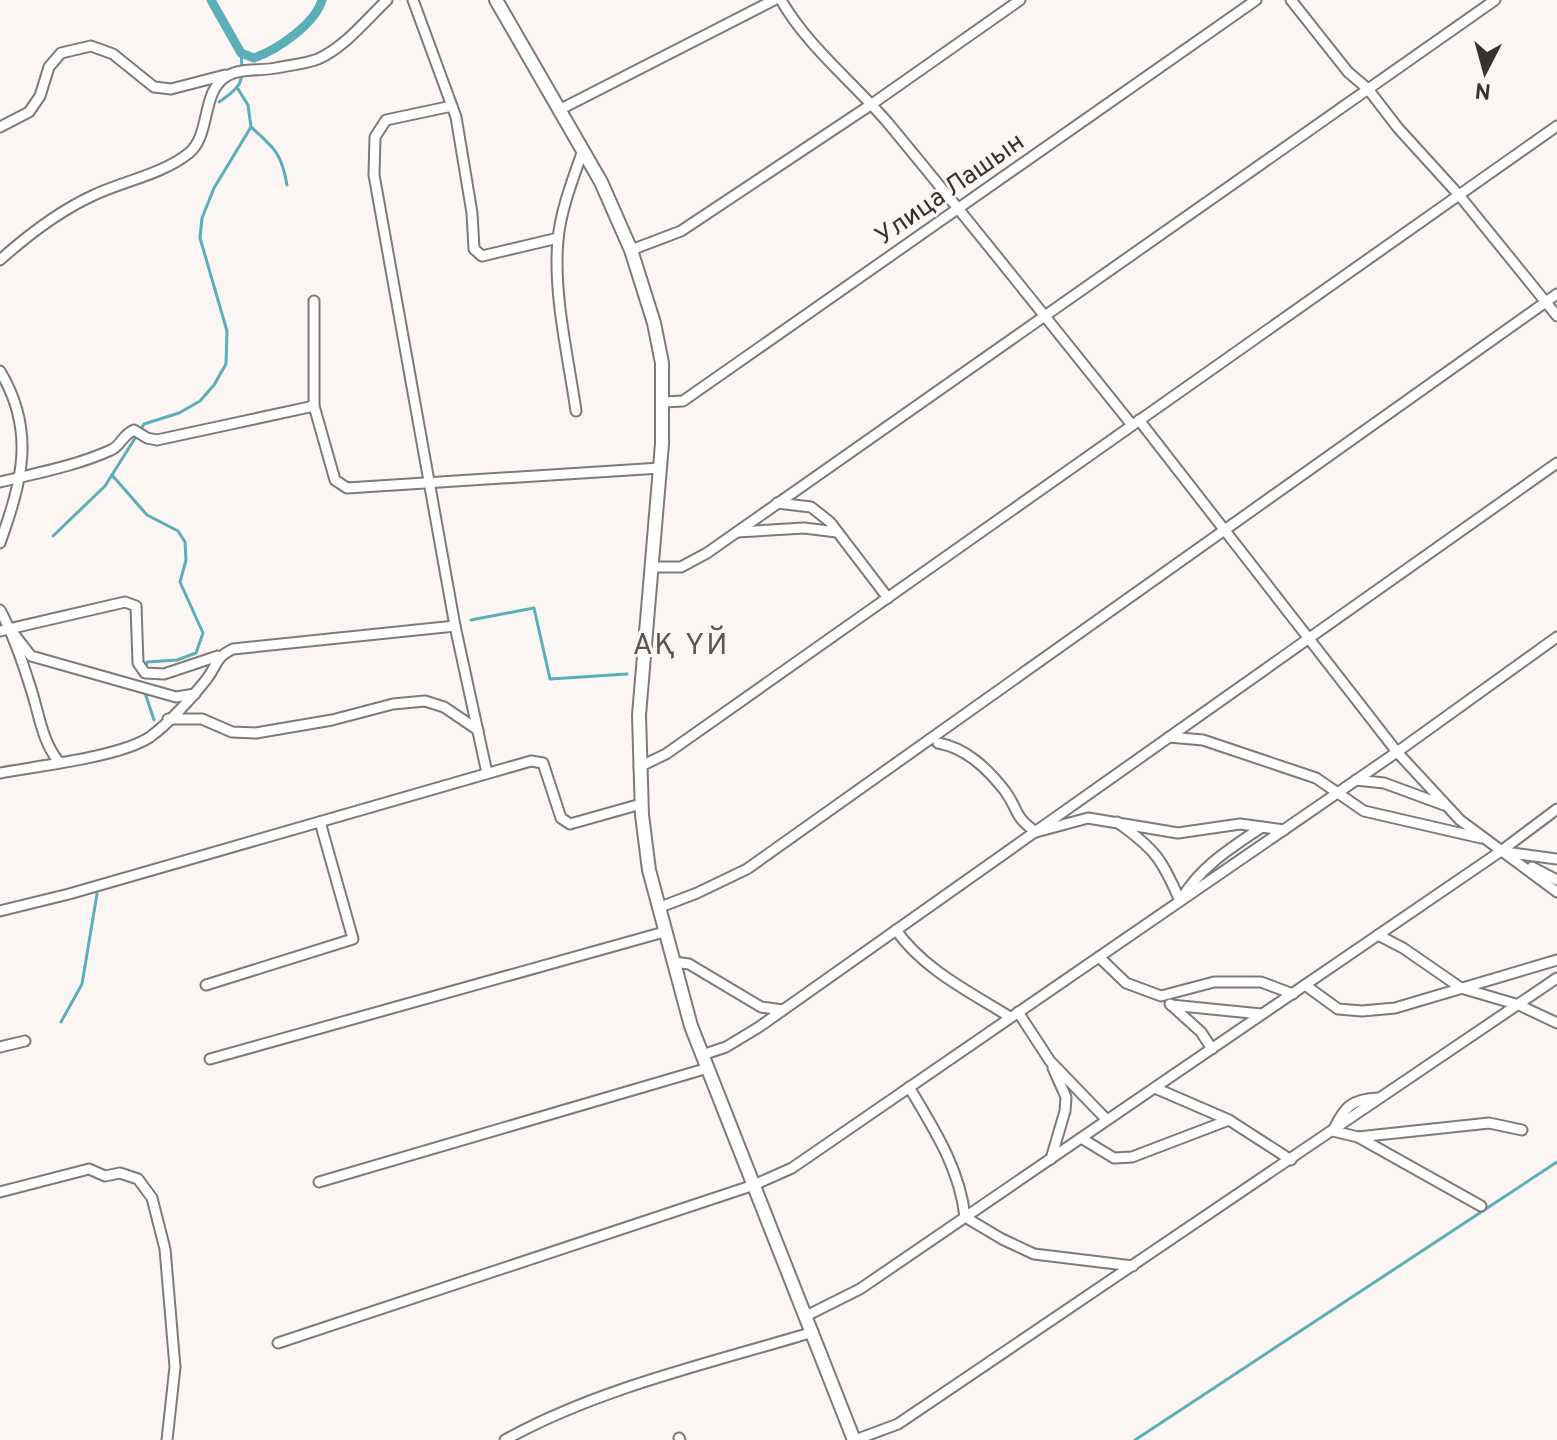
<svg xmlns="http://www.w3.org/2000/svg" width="1557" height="1440" viewBox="0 0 1557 1440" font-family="Overpass,sans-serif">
<rect width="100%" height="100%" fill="#fbf6f4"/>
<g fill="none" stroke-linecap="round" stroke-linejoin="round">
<g stroke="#5bafb9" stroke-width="3">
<path d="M219,102c25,-17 24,-20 22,-49"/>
<path d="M251,127c23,20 31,27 36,58"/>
<path d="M112,475l35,40 31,16 7,11 1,18 -6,22 23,51 -7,20 -19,7 -30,2 -2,6"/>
<path d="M53,536l52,-50 39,-62 35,-11 21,-12 14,-16 12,-21 1,-33 -27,-93 2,-20 12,-30 37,-61 -3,-22 -10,-16"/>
<path d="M471,620l63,-12 16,71 77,-5"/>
<path d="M144,690l10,30"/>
<path d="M61,1022l21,-38 15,-90"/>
<path d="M1135,1440l422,-278"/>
</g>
<path stroke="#5bafb9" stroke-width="9" d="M211,0l30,53 13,5c23,-8 61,-34 68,-58"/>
<defs>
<g id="minor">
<path d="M413,0l43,117 16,96 2,36 8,7 76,-18"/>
<path d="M781,0c27,47 72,82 107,123 83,100 163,201 244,302"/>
<path d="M1291,0l57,72 20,17 30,39 61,67 98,121"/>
<path d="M452,106l-66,14 -11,17 -1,38 81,451 32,147"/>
<path d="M559,110l215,-110"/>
<path d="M0,127l29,-15 11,-16 9,-29 12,-14 30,-7 22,8 41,33 17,2 54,-14"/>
<path d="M631,250l50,-19 191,-127 148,-104"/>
<path d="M0,260c29,-26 59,-49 94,-65 30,-14 69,-21 95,-42 23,-19 11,-64 40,-78 12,-7 33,-4 47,-7 14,-3 29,-4 42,-9 27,-12 48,-39 69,-59"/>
<path d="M314,301v105l21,74 12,8 313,-20"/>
<path d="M0,371c36,60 22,110 0,172"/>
<path d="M664,402l19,-1 573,-401"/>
<path d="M576,411c-8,-56 -23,-116 -18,-172 3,-30 15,-60 25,-89"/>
<path d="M1139,420l258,332 63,68 97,72"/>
<path d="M0,482c37,-9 76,-16 111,-32 10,-4 11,-15 23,-20l13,8 10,2 157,-34"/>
<path d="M777,503l34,4 19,15 58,76"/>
<path d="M737,532l67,-4 33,4"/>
<path d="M652,567h29l26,-14 788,-553"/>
<path d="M0,610c13,24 22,50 30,76 9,26 11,54 29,76"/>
<path d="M10,629l21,27 145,41 19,-3"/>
<path d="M0,631l125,-29 11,4 2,57 7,10 19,1 54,-18"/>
<path d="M168,719h34l30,13 24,1 76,-13 61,-16 32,-3 19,6 34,23"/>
<path d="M1169,737l34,3 113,38 48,33 117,27"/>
<path d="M938,743c28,5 49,25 67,48 14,19 8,25 31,41l52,-14 90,15 62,-9 44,6"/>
<path d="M639,767l27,-13 891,-628"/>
<path d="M0,773c38,-7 120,-16 150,-36 18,-13 42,-39 56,-57 12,-15 8,-22 27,-31l222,-23"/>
<path d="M1356,780l28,3 60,22"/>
<path d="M1117,822c38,27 45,37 63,79"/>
<path d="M1504,852l53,7"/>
<path d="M1532,867l25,13"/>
<path d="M1182,898c19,-32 49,-50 80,-71"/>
<path d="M658,908l39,-15 50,-24 810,-575"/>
<path d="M0,911l69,-17 462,-133 12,2 18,55 9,6 71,-20"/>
<path d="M896,930c27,39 74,62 114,87"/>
<path d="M1378,935l25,13 58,40 58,17 38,18"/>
<path d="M1099,957l27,26 35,13 53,-14h47l32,12"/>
<path d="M674,962l15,2 72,43 22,3"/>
<path d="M206,985l147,-46 -33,-117"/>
<path d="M1305,985l33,24 24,2 33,-3 162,-48"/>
<path d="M1170,1004l31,28 11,17"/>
<path d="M1171,1005l90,9"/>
<path d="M1018,1012l32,49 56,58"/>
<path d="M0,1047l25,-6"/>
<path d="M702,1055l24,-8 33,-20 798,-564"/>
<path d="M210,1059l454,-127"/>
<path d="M909,1087c25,42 51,82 56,130l37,22 32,15 99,12"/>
<path d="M1155,1088l74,32 62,40"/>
<path d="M1379,1098c-28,1 -35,9 -46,33l25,6 123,69"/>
<path d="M1358,1137l131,-14 33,7"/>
<path d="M1081,1138l33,20 18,-1 97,-37"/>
<path d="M1051,1159l14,-48 1,-14 -13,-29"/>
<path d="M319,1182l389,-114"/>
<path d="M0,1192l89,-23 16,7 15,-3 18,6 14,19 13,51 10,118 -8,73"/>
<path d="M806,1316l54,-27 641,-438 56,-42"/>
<path d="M278,1343l476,-158 38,-17 605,-416 160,-115"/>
<path d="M679,1438l1,2"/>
<path d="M505,1440c93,-52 206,-77 308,-108"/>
<path d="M855,1440l43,-16 659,-446"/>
</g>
<path id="secondary" d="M496,0l105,182 30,68 23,73 8,40v81l-23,271 3,100 7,55 42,156 163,414"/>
</defs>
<use href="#minor" stroke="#7e7a79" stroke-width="13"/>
<use href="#secondary" stroke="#7e7a79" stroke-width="16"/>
<use href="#minor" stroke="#fff" stroke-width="9"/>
<use href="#secondary" stroke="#fff" stroke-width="12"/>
</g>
<g text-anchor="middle" stroke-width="6" stroke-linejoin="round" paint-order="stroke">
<g font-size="26" fill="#343332" stroke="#fbf6f4">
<text transform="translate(949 188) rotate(-35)" y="9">Улица Лашын</text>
</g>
<g font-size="30" letter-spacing="2" fill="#595554" stroke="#fbf6f4">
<text x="681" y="654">АҚ ҮЙ</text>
</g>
</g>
<g transform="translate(1485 72) rotate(186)" stroke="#fbf6f4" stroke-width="6" paint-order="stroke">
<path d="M0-6L14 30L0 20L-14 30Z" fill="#343332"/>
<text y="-12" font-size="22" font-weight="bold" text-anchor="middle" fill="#343332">N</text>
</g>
</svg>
